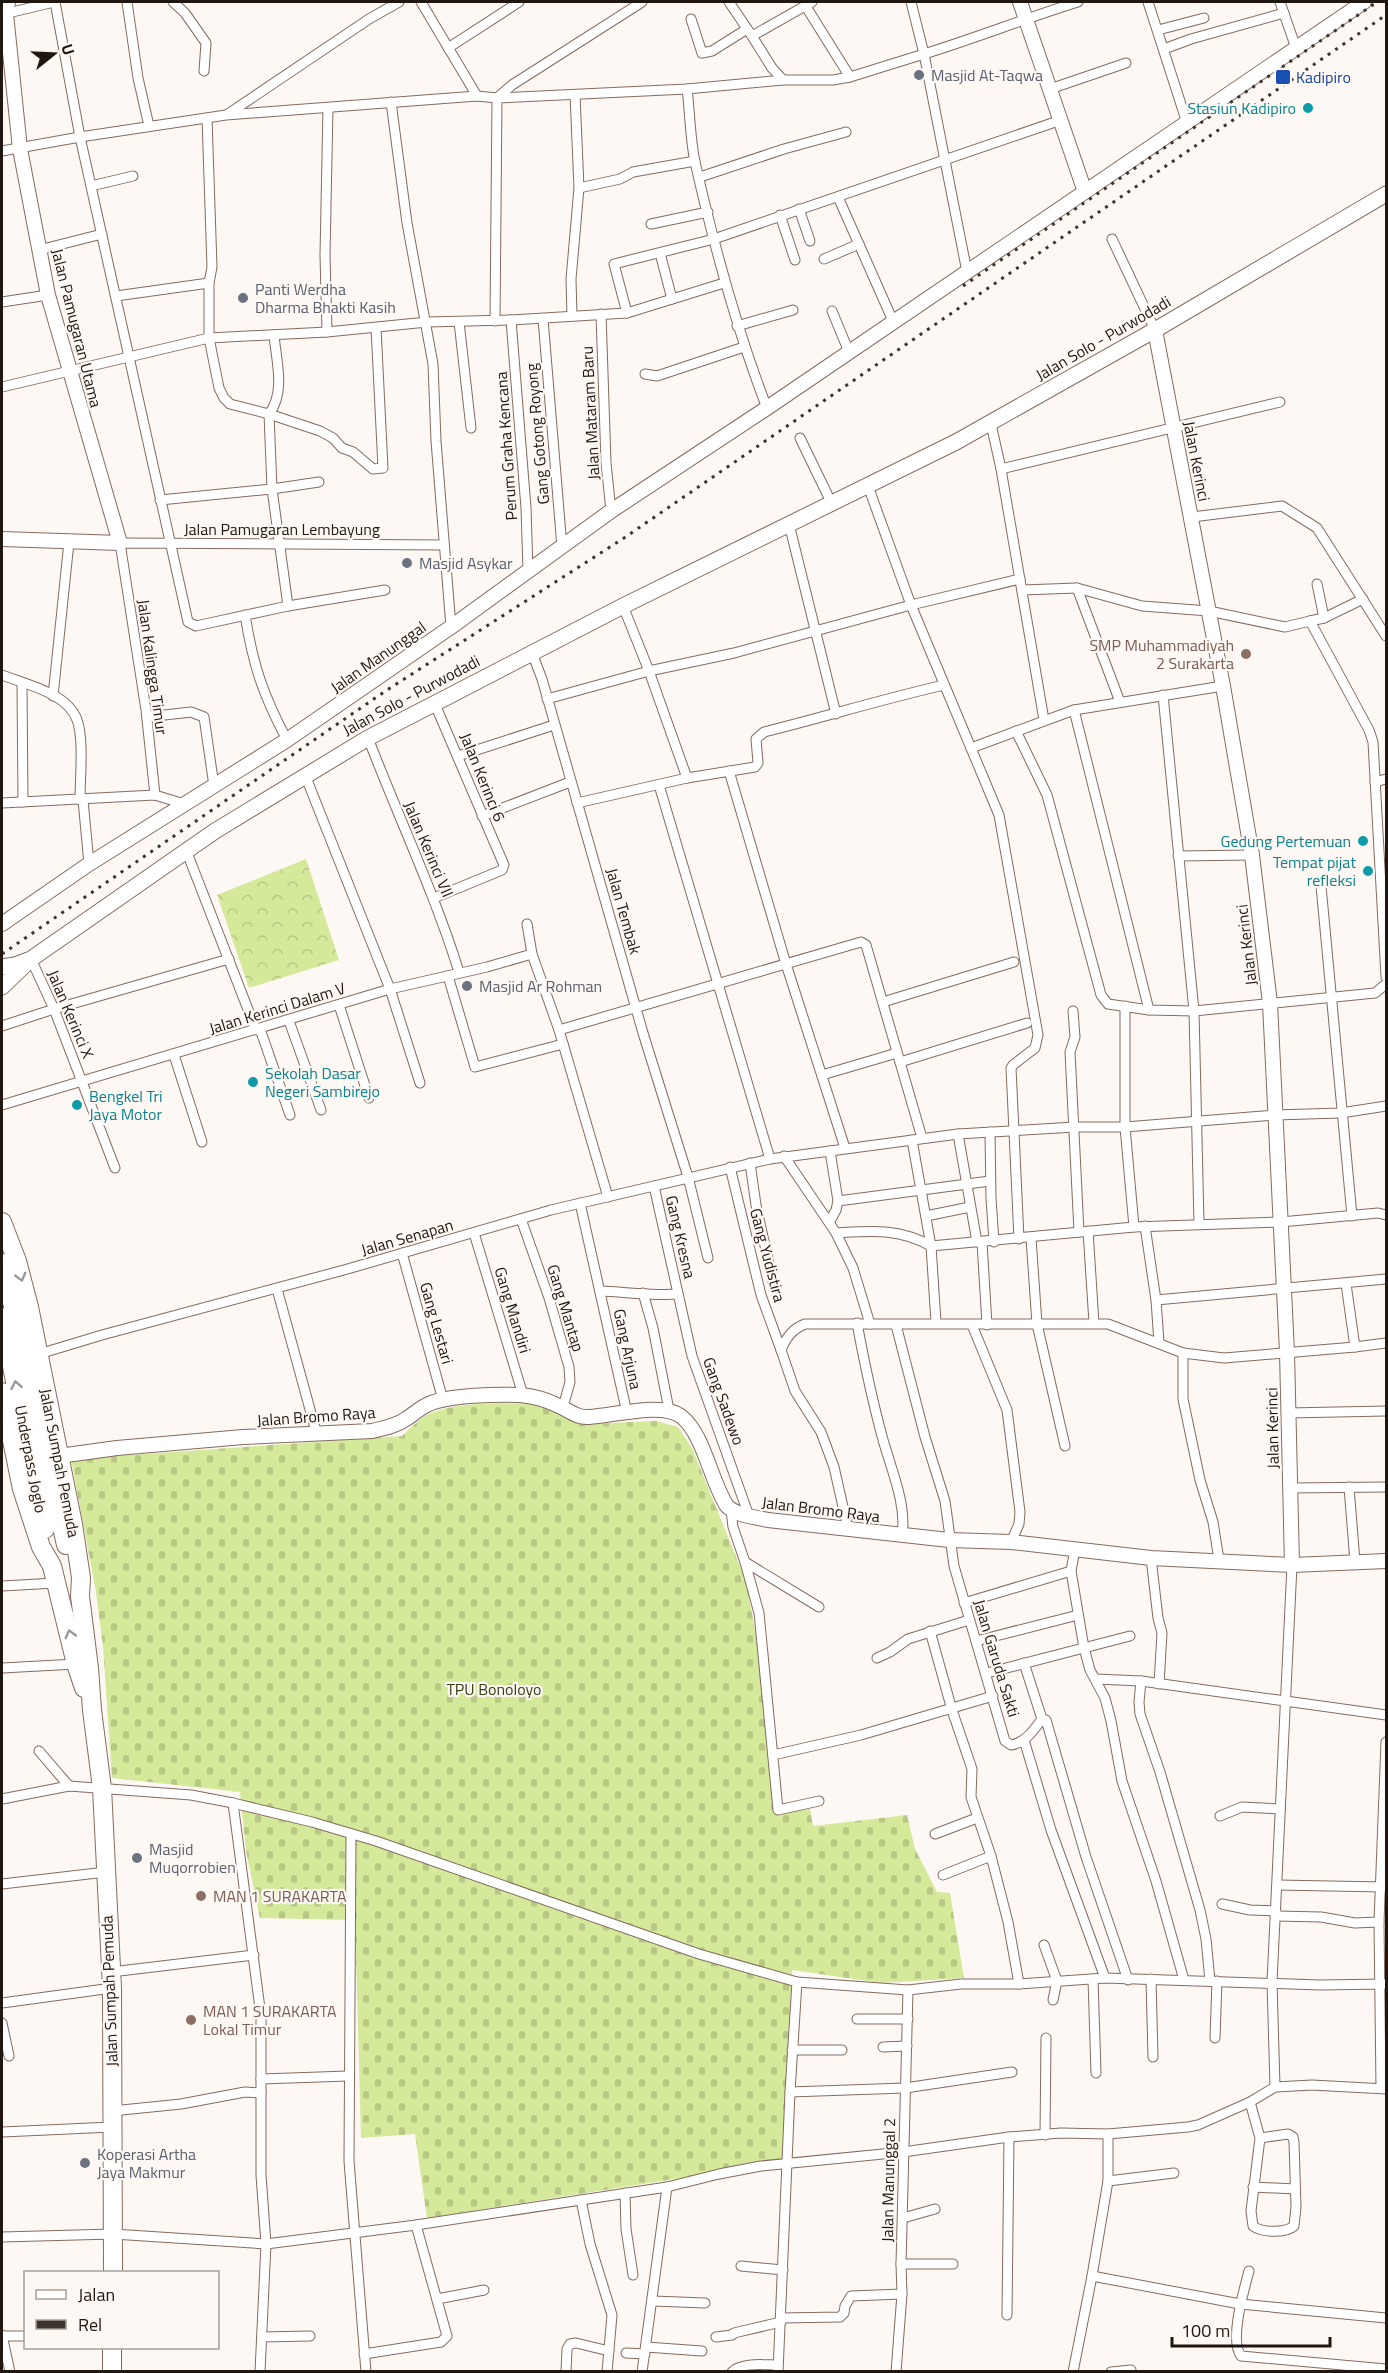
<svg xmlns="http://www.w3.org/2000/svg" width="1388" height="2373" viewBox="0 0 1388 2373" font-family="'Titillium Web',sans-serif">
<defs>
<pattern id="forest-crowns" width="20" height="18" patternUnits="userSpaceOnUse" patternTransform="scale(1.5)"><rect width="20" height="18" fill="#d5e99b"/><path d="M2 6a3 3 0 1 1 6 0M12 15a3 3 0 1 1 6 0" fill="none" stroke="#b7c784"/></pattern>
<pattern id="cemetery-stones" width="16" height="16" patternUnits="userSpaceOnUse" patternTransform="scale(1.5)"><rect width="16" height="16" fill="#d5e99b"/><path d="M2 7V4a2 2 0 0 1 4 0v3zM10 15v-3a2 2 0 0 1 4 0v3z" fill="#b7c784"/></pattern>
</defs>
<rect width="100%" height="100%" fill="#fdf8f4"/>
<path fill="url(#forest-crowns)" d="M306,859l33,101 -90,28 -32,-93z"/>
<path fill="url(#cemetery-stones)" d="M539,1403l19,5 19,15 10,1 69,-3 22,6 14,21 54,133 21,113 6,120 37,-5 3,17 94,-11 8,34 22,43 13,1 14,85 -83,5 -89,-13 -10,190 -82,15 -273,43 -12,-84 -54,4 -6,-218 -95,-2 -14,-67 -6,-59 -128,-14 -9,-131 -7,-55 -25,-133 331,-23c8,-7 16,-16 25,-21 30,-15 79,-11 112,-12z"/>
<g fill="none" stroke-linecap="round" stroke-linejoin="round">
<defs>
<g id="street">
<path d="M55,2l25,135 108,485 8,4 92,-20 97,-16"/>
<path d="M127,2l11,76 11,48"/>
<path d="M173,2l12,11 21,30 -2,28"/>
<path d="M421,2l56,94"/>
<path d="M729,2l23,34 60,-34"/>
<path d="M911,2l13,52c52,-16 102,-36 154,-52"/>
<path d="M1148,2l39,121"/>
<path d="M1280,2l16,46"/>
<path d="M805,5l45,72"/>
<path d="M4,14l50,-12"/>
<path d="M691,19l11,34 10,-2 35,-22"/>
<path d="M1158,30l46,-12"/>
<path d="M752,36l20,32 11,12"/>
<path d="M448,48l71,-46"/>
<path d="M1164,49l27,-10 93,-26"/>
<path d="M687,89c3,23 3,49 8,73 19,84 41,166 72,246"/>
<path d="M1050,89l76,-26"/>
<path d="M391,102l16,121 26,141 3,77 15,186"/>
<path d="M228,114l141,-95 30,-17"/>
<path d="M207,118l5,149 -3,16v55l10,50 5,10 6,6 39,10c17,-22 7,-54 5,-79"/>
<path d="M2,151l78,-14 146,-22 251,-19 20,2 190,-9 96,-9h50l17,-3 74,-23 43,218"/>
<path d="M700,177l84,-28 62,-17"/>
<path d="M91,186l42,-10"/>
<path d="M579,188l41,-9 13,-7 62,-11"/>
<path d="M838,197l55,124"/>
<path d="M799,209l11,32"/>
<path d="M780,215l15,45"/>
<path d="M651,224l57,-12"/>
<path d="M1112,239l43,91"/>
<path d="M39,250l63,-16"/>
<path d="M660,253l12,46"/>
<path d="M824,259l35,-15"/>
<path d="M116,296l93,-13"/>
<path d="M2,302l46,-7"/>
<path d="M832,311l17,41"/>
<path d="M627,313l-13,-49 100,-25 347,-119"/>
<path d="M601,314l5,149 5,48"/>
<path d="M572,316l-1,-37 8,-91 -4,-93"/>
<path d="M543,319l19,228"/>
<path d="M511,320l15,188 2,62"/>
<path d="M495,321l2,-223 15,-13 130,-83"/>
<path d="M459,322l12,106"/>
<path d="M737,326l56,-16"/>
<path d="M327,332l-2,-77 3,-147"/>
<path d="M645,374l12,2 87,-29"/>
<path d="M2,387l207,-49 118,-6 100,-10 84,-2 116,-7 97,-30"/>
<path d="M991,424l10,45 43,251"/>
<path d="M800,438l32,66"/>
<path d="M1001,469l279,-67"/>
<path d="M868,486l43,119 88,210 39,220 -3,13 -22,17 -2,3 8,171"/>
<path d="M160,500l112,-11 47,-7"/>
<path d="M1192,517l90,-11 35,22 69,108"/>
<path d="M789,524l47,190"/>
<path d="M1317,584l7,34"/>
<path d="M1077,588l43,114"/>
<path d="M1022,590l55,-2 65,18 67,5 76,16 25,-6 59,109 4,12 13,235"/>
<path d="M288,606l-16,-117 -3,-75 51,17 13,7 9,10 11,4 20,17 10,-1 -7,-140"/>
<path d="M623,606l26,65 38,107"/>
<path d="M245,615c8,50 18,80 42,125"/>
<path d="M1310,621l14,-3 39,-19"/>
<path d="M532,653l10,26 101,354 45,144 20,81"/>
<path d="M2,675c23,9 66,18 75,45 7,17 3,60 3,80"/>
<path d="M22,684l1,118"/>
<path d="M1163,695l31,316 5,212"/>
<path d="M53,696l16,-154"/>
<path d="M547,699l102,-28 85,-18 177,-48 109,-26"/>
<path d="M1074,710l75,300"/>
<path d="M147,717l44,-5 13,5 10,69"/>
<path d="M1016,731l31,64 54,200 7,9 41,6 45,1 181,-18 11,-9"/>
<path d="M368,738c30,78 66,154 91,234"/>
<path d="M971,748l103,-38 149,-24"/>
<path d="M458,756l96,-31"/>
<path d="M729,771l57,193 59,184"/>
<path d="M305,775l85,214 30,94"/>
<path d="M1375,782l11,-3"/>
<path d="M659,785l111,374"/>
<path d="M155,795l-9,-85 -26,-167 324,2"/>
<path d="M83,800l6,64"/>
<path d="M2,803l153,-8 29,9"/>
<path d="M577,803l110,-25 68,-11 3,-4 -2,-24 8,-7c60,-15 119,-33 180,-47"/>
<path d="M482,816l88,-34"/>
<path d="M186,850l70,180"/>
<path d="M1178,856l74,-1"/>
<path d="M1321,886l31,330"/>
<path d="M434,898l68,-28 2,-5 -70,-163"/>
<path d="M532,954l27,76"/>
<path d="M31,959l23,50 61,159"/>
<path d="M448,976l27,91 88,-23"/>
<path d="M883,1002l131,-40"/>
<path d="M339,1005l30,93"/>
<path d="M1125,1006v121l9,100"/>
<path d="M1073,1011l2,26 -5,15 9,180"/>
<path d="M289,1021l32,89"/>
<path d="M2,1026l52,-17 175,-50"/>
<path d="M260,1029l30,86"/>
<path d="M174,1055l28,87"/>
<path d="M900,1062l127,-39"/>
<path d="M822,1075l75,-22"/>
<path d="M2,1105l388,-116 97,-22 45,-13 -5,-30"/>
<path d="M990,1132l1,66 3,44"/>
<path d="M958,1134l19,108"/>
<path d="M912,1140l19,106 5,76"/>
<path d="M830,1151l8,50"/>
<path d="M784,1156l52,77 17,35 17,56"/>
<path d="M750,1163l6,42 17,77"/>
<path d="M730,1167l31,128 20,55"/>
<path d="M654,1186l38,170 57,160"/>
<path d="M608,1197l-49,-167 302,-88 5,3 56,193"/>
<path d="M580,1203l47,210"/>
<path d="M926,1216l44,-9"/>
<path d="M521,1219l28,79 20,69 1,15 -7,25"/>
<path d="M830,1221l6,-11 2,-9 152,-20"/>
<path d="M1145,1226l11,74"/>
<path d="M1088,1231l6,92"/>
<path d="M474,1233l49,162"/>
<path d="M836,1233c36,-2 63,-5 95,13l203,-19 147,-5 97,-9 8,2"/>
<path d="M1031,1238l6,86 28,122"/>
<path d="M982,1242l5,83"/>
<path d="M402,1253l41,147"/>
<path d="M1346,1284l9,63"/>
<path d="M277,1289l40,146"/>
<path d="M600,1291c26,1 52,5 78,3"/>
<path d="M643,1293l10,35 16,82"/>
<path d="M857,1323c7,38 15,76 25,113 8,31 25,67 20,99"/>
<path d="M896,1325l29,112 20,64 9,65 51,175 6,4c14,-2 23,-15 31,-26l4,1 40,137 42,123"/>
<path d="M972,1325l35,85 13,102 -1,12 -8,18"/>
<path d="M1159,1343l-3,-43 230,-21"/>
<path d="M1183,1353v46l17,81 13,42 6,38"/>
<path d="M39,1354l63,-19 242,-65 207,-60 219,-51 188,-25 117,-7h50l149,-12 67,-2 45,-7"/>
<path d="M1288,1413l98,-2"/>
<path d="M1349,1487l6,75"/>
<path d="M1290,1488l96,-1"/>
<path d="M731,1510l2,17 12,35 14,51 19,197 41,-9"/>
<path d="M848,1529l-14,-62 -13,-35 -26,-41 -14,-41c5,-12 11,-21 24,-26h303l75,29 41,5 131,-11 31,-4"/>
<path d="M1075,1549l-4,22 13,77 6,22 15,28 6,23 11,60 34,100 28,99"/>
<path d="M1151,1558l7,60 4,15 -3,51"/>
<path d="M745,1562l74,45"/>
<path d="M2,1586l54,-3"/>
<path d="M964,1603l107,-32"/>
<path d="M930,1631l22,79 20,59 -1,28 20,59 17,66 11,62"/>
<path d="M976,1641l102,-26"/>
<path d="M877,1658l13,-6 18,-13 61,-19"/>
<path d="M1024,1663l18,56"/>
<path d="M2,1668l74,-4"/>
<path d="M987,1673l143,-37"/>
<path d="M1096,1679l45,2 245,34"/>
<path d="M1141,1681l-2,21 1,12 20,58 40,138 6,29 4,42"/>
<path d="M1024,1740l27,90 54,148"/>
<path d="M39,1751l30,35"/>
<path d="M773,1755l88,-20 132,-39"/>
<path d="M2,1799l67,-13 122,9 42,8 79,19 64,19 323,113 98,28 111,8 53,-6h58l86,-6 215,7 66,-1"/>
<path d="M233,1803l28,213v159l5,69 -6,128"/>
<path d="M1220,1816l22,-9 38,2"/>
<path d="M351,1834l-2,327 17,211"/>
<path d="M935,1834l42,-16"/>
<path d="M943,1875l48,-19"/>
<path d="M2,1884l104,-12"/>
<path d="M1277,1885l107,2"/>
<path d="M1222,1904l28,6 26,1"/>
<path d="M1276,1916l45,1 34,6 24,-1"/>
<path d="M1044,1945l13,36 -4,19"/>
<path d="M111,1972l143,-17"/>
<path d="M1093,1979l3,94"/>
<path d="M1151,1979l2,78"/>
<path d="M2,2003l110,-15"/>
<path d="M857,2019h51"/>
<path d="M2,2023l7,33"/>
<path d="M1215,2038l2,-57"/>
<path d="M883,2047l24,-1"/>
<path d="M792,2050h50"/>
<path d="M261,2079l87,-3"/>
<path d="M1275,2087l-3,-105 20,-417"/>
<path d="M1381,2088l-2,-166 7,-180"/>
<path d="M790,2092l115,-4 107,-16"/>
<path d="M1250,2102l10,36 28,-4 5,3 1,5 2,65 -2,19c-8,7 -32,7 -41,0l-2,-15 9,-73"/>
<path d="M112,2111l69,-7 64,-12 16,1"/>
<path d="M2,2132l110,-5"/>
<path d="M1045,2135l1,-97"/>
<path d="M1108,2181l66,-8"/>
<path d="M1253,2187l42,2"/>
<path d="M625,2193l1,36 7,46"/>
<path d="M581,2200l9,44 22,71 -5,57"/>
<path d="M903,2218l32,-9"/>
<path d="M2,2237l111,-3 153,10 150,-19 251,-38 52,-13 42,-8 142,-14 106,-15 52,-4 47,1 80,-7 10,-2 52,-23 25,-15 37,-2 74,4"/>
<path d="M901,2264h52"/>
<path d="M741,2266l42,4"/>
<path d="M1249,2271c-5,19 -20,69 -8,85l145,13"/>
<path d="M1092,2276l148,28 146,14"/>
<path d="M437,2299l47,-9"/>
<path d="M653,2301l52,2"/>
<path d="M1007,2315l2,-178"/>
<path d="M781,2318l59,-1 4,-4 1,-7 6,-10 51,-2"/>
<path d="M2,2335l8,37"/>
<path d="M2,2336h24"/>
<path d="M262,2337l48,-1"/>
<path d="M716,2337l16,-2 2,-2 47,-11"/>
<path d="M646,2347l56,4"/>
<path d="M626,2353l19,1"/>
<path d="M364,2354l77,-12 6,-6 -31,-111"/>
<path d="M566,2372l1,-23 3,-5 6,-1 33,8"/>
<path d="M642,2372l25,-185"/>
<path d="M732,2372c9,-10 33,-7 46,-7"/>
<path d="M778,2372l12,-280 7,-110"/>
<path d="M896,2372l6,-78 -1,-30 7,-274"/>
<path d="M1073,2372l19,-96 16,-95v-47"/>
<path d="M1111,2372l20,-2"/>
</g>
<g id="secondary">
<path d="M1020,2l65,190"/>
<path d="M1155,330l68,356 29,169 18,148 17,349 5,213"/>
<path d="M2,539l118,4 -72,-248 -28,-146 -14,-135 2,-12"/>
<path d="M2,924l87,-60 198,-124 164,-113 160,-116 156,-103 597,-406"/>
<path d="M59,1456l58,-8 126,-11 129,-6c12,-3 24,-5 34,-12 8,-5 15,-12 23,-15 20,-9 69,-10 91,-9 14,1 27,5 39,11 11,5 18,12 30,11 24,-1 74,-16 93,0 22,18 29,65 45,89 10,10 28,11 41,14l181,20 62,2 140,16 141,7 94,-4"/>
</g>
<g id="primary">
<path d="M2,967l13,-2 16,-6 184,-128 153,-93 255,-132 333,-164 199,-112 231,-136"/>
<path d="M2,987l27,-26"/>
</g>
<g id="highway">
<path d="M2,1222l15,39 12,46 44,217 8,54 -1,18 9,72 3,42 10,78 10,200 1,284"/>
<path d="M2,1263l16,63 48,219"/>
<path d="M2,1317l43,212"/>
<path d="M2,1392l20,97 19,58 11,19 24,98 8,24"/>
<path d="M112,2372v-24"/>
</g>
</defs>
<use href="#street" stroke="#846b5e" stroke-width="11"/>
<use href="#secondary" stroke="#846b5e" stroke-width="16"/>
<use href="#primary" stroke="#846b5e" stroke-width="17"/>
<use href="#highway" stroke="#846b5e" stroke-width="20"/>
<use href="#street" stroke="#fff" stroke-width="9"/>
<use href="#secondary" stroke="#fff" stroke-width="14"/>
<use href="#primary" stroke="#fff" stroke-width="15"/>
<use href="#highway" stroke="#fff" stroke-width="18"/>
<g stroke="#3d342e" stroke-width="3" stroke-dasharray="3 6" stroke-linecap="butt">
<path d="M963,286l414,-284"/>
<path d="M2,954l385,-264 237,-152 762,-523"/>
</g>
</g>
<defs><path id="oneway-chevron" d="M-2-3.5L2.5 0L-2 3.5" fill="none" stroke-width="1.6" stroke-linecap="round" stroke-linejoin="round" transform="scale(1.5)"/></defs>
<g stroke="#9b9794">
<use href="#oneway-chevron" transform="translate(21 1277) rotate(75)"/>
<use href="#oneway-chevron" transform="translate(16 1385) rotate(-101)"/>
<use href="#oneway-chevron" transform="translate(70 1634) rotate(-105)"/>
</g>
<g fill="#6b7280" stroke="#fdf8f4" stroke-width="2">
<circle cx="919" cy="75" r="6"/>
<circle cx="243" cy="298" r="6"/>
<circle cx="407" cy="563" r="6"/>
<circle cx="467" cy="986" r="6"/>
<circle cx="137" cy="1858" r="6"/>
<circle cx="85" cy="2163" r="6"/>
</g>
<rect fill="#1a4fb4" stroke="#fdf8f4" stroke-width="2" x="1275" y="69" width="16" height="16" rx="3"/>
<g fill="#0f9aa8" stroke="#fdf8f4" stroke-width="2">
<circle cx="1308" cy="108" r="6"/>
<circle cx="1363" cy="841" r="6"/>
<circle cx="1368" cy="871" r="6"/>
<circle cx="253" cy="1082" r="6"/>
<circle cx="77" cy="1105" r="6"/>
</g>
<g fill="#8d6e63" stroke="#fdf8f4" stroke-width="2">
<circle cx="1246" cy="654" r="6"/>
<circle cx="201" cy="1896" r="6"/>
<circle cx="191" cy="2020" r="6"/>
</g>
<g text-anchor="middle" stroke-width="4.5" stroke-linejoin="round" paint-order="stroke">
<g font-size="16" fill="#5b616d" stroke="#fdf8f4" text-anchor="start">
<text x="931" y="81">Masjid At-Taqwa</text>
<text x="255" y="295">Panti Werdha<tspan x="255" dy="18">Dharma Bhakti Kasih</tspan></text>
<text x="419" y="569">Masjid Asykar</text>
<text x="479" y="992">Masjid Ar Rohman</text>
<text x="149" y="1855">Masjid<tspan x="149" dy="18">Muqorrobien</tspan></text>
<text x="97" y="2160">Koperasi Artha<tspan x="97" dy="18">Jaya Makmur</tspan></text>
</g>
<g font-size="16" fill="#164399" stroke="#fdf8f4" text-anchor="start">
<text x="1296" y="83">Kadipiro</text>
</g>
<g font-size="16" fill="#0d838f" stroke="#fdf8f4" text-anchor="end">
<text x="1296" y="114">Stasiun Kadipiro</text>
<text x="1351" y="847">Gedung Pertemuan</text>
<text x="1356" y="868">Tempat pijat<tspan x="1356" dy="18">refleksi</tspan></text>
<text x="265" y="1079" text-anchor="start">Sekolah Dasar<tspan x="265" dy="18">Negeri Sambirejo</tspan></text>
<text x="89" y="1102" text-anchor="start">Bengkel Tri<tspan x="89" dy="18">Jaya Motor</tspan></text>
</g>
<g font-size="16" fill="#211711" stroke="#fdf8f4">
<text transform="translate(77 328) rotate(76)" y="6">Jalan Pamugaran Utama</text>
<text transform="translate(1103 338) rotate(-30)" y="6">Jalan Solo - Purwodadi</text>
<text transform="translate(590 413) rotate(-93)" y="6">Jalan Mataram Baru</text>
<text transform="translate(537 434) rotate(-95)" y="6">Gang Gotong Royong</text>
<text transform="translate(506 446) rotate(-94)" y="6">Perum Graha Kencana</text>
<text transform="translate(1197 461) rotate(79)" y="6">Jalan Kerinci</text>
<text x="282" y="535">Jalan Pamugaran Lembayung</text>
<text transform="translate(378 657) rotate(-35)" y="6">Jalan Manunggal</text>
<text transform="translate(153 667) rotate(82)" y="6">Jalan Kalingga Timur</text>
<text transform="translate(411 695) rotate(-28)" y="6">Jalan Solo - Purwodadi</text>
<text transform="translate(483 777) rotate(68)" y="6">Jalan Kerinci 6</text>
<text transform="translate(429 849) rotate(67)" y="6">Jalan Kerinci VII</text>
<text transform="translate(624 911) rotate(74)" y="6">Jalan Tembak</text>
<text transform="translate(1246 945) rotate(-97)" y="6">Jalan Kerinci</text>
<text transform="translate(277 1008) rotate(-17)" y="6">Jalan Kerinci Dalam V</text>
<text transform="translate(71 1014) rotate(67)" y="6">Jalan Kerinci X</text>
<text transform="translate(407 1237) rotate(-16)" y="6">Jalan Senapan</text>
<text transform="translate(681 1237) rotate(77)" y="6">Gang Kresna</text>
<text transform="translate(768 1255) rotate(75)" y="6">Gang Yudistira</text>
<text transform="translate(566 1308) rotate(73)" y="6">Gang Mantap</text>
<text transform="translate(513 1310) rotate(73)" y="6">Gang Mandiri</text>
<text transform="translate(437 1323) rotate(74)" y="6">Gang Lestari</text>
<text transform="translate(628 1349) rotate(78)" y="6">Gang Arjuna</text>
<text transform="translate(724 1401) rotate(70)" y="6">Gang Sadewo</text>
<text transform="translate(316 1416) rotate(-4)" y="6">Jalan Bromo Raya</text>
<text transform="translate(1272 1428) rotate(-91)" y="6">Jalan Kerinci</text>
<text transform="translate(31 1459) rotate(79)" y="6">Underpass Joglo</text>
<text transform="translate(60 1463) rotate(79)" y="6">Jalan Sumpah Pemuda</text>
<text transform="translate(821 1509) rotate(7)" y="6">Jalan Bromo Raya</text>
<text transform="translate(997 1658) rotate(73)" y="6">Jalan Garuda Sakti</text>
<text transform="translate(109 1991) rotate(-92)" y="6">Jalan Sumpah Pemuda</text>
<text transform="translate(888 2180) rotate(-89)" y="6">Jalan Manunggal 2</text>
</g>
<g font-size="16" fill="#785e54" stroke="#fdf8f4" text-anchor="start">
<text x="1234" y="651" text-anchor="end">SMP Muhammadiyah<tspan x="1234" dy="18">2 Surakarta</tspan></text>
<text x="213" y="1902">MAN 1 SURAKARTA</text>
<text x="203" y="2017">MAN 1 SURAKARTA<tspan x="203" dy="18">Lokal Timur</tspan></text>
</g>
<g font-size="16" fill="#353e14" stroke="#fdf8f4">
<text x="494" y="1695">TPU Bonoloyo</text>
</g>
</g>
<rect width="1388" height="2373" fill="none" stroke="#211711" stroke-width="6"/>
<rect x="24" y="2271" width="195" height="78" fill="#fdf8f4" stroke="#a59e99" stroke-width="1.5"/>
<rect x="36" y="2290" width="30" height="9" fill="#ffffff" stroke="#a59e99" stroke-width="1.5"/>
<text x="78" y="2301" font-size="18" fill="#211711">Jalan</text>
<rect x="36" y="2320" width="30" height="9" fill="#3d342e" stroke="#a59e99" stroke-width="1.5"/>
<text x="78" y="2331" font-size="18" fill="#211711">Rel</text>
<g transform="translate(54 54) rotate(72)" stroke="#fdf8f4" stroke-width="4.5" paint-order="stroke">
<path d="M0-4.5L10 22L0 15L-10 22Z" fill="#211711"/>
<text y="-9" font-size="16" font-weight="bold" text-anchor="middle" fill="#211711">U</text>
</g>
<path d="M1172 2337v9h158v-9" fill="none" stroke="#211711" stroke-width="3"/>
<text x="1181" y="2337" font-size="18" fill="#211711" stroke="#fdf8f4" stroke-width="4.5" paint-order="stroke">100 m</text>
</svg>
